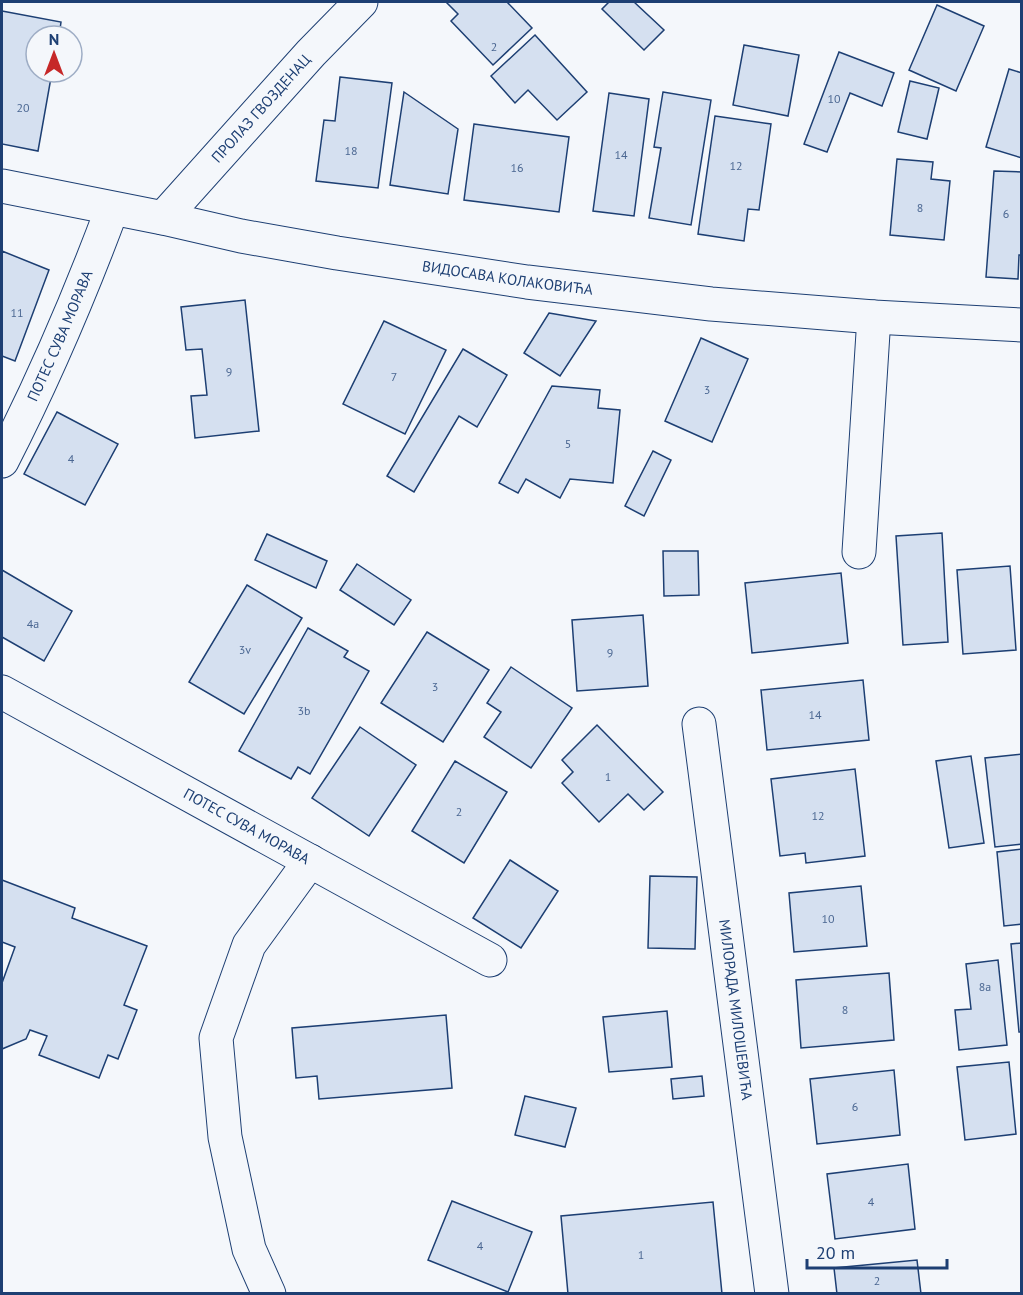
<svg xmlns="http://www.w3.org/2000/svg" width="1023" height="1295" viewBox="0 0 1023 1295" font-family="'PT Sans',sans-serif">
<rect width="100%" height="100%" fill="#f4f7fb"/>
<g fill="#d5e0f0" stroke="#1d3f73" stroke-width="1.5">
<path d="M446,2h61l25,26 -39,37 -42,-44 7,-7z"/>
<path d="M609,2h25l30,28 -20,20 -42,-41z"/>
<path d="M937,5l47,21 -28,65 -47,-21z"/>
<path d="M2,11l59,11 -2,14h-23v36h16l-14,79 -36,-7z"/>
<path d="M535,35l52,57 -30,28 -29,-30 -13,13 -24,-27z"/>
<path d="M744,45l55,10 -11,61 -55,-11z"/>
<path d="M839,52l55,21 -12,33 -32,-13 -23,59 -23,-8z"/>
<path d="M1009,69l13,4v85l-36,-11z"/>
<path d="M340,77l52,6 -14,105 -62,-7 8,-61 11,1z"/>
<path d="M910,81l29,7 -12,51 -29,-7z"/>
<path d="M404,92l54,37 -10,65 -58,-9z"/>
<path d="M663,92l48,8 -20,125 -42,-7 12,-70 -7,-1z"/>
<path d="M609,93l40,6 -15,117 -41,-5z"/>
<path d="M715,116l56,8 -12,86 -11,-1 -4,32 -46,-7z"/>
<path d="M474,124l95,13 -10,75 -95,-12z"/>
<path d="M897,159l36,3 -2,17 19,2 -6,59 -54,-5z"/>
<path d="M994,171l28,1v83h-3l-1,24 -32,-2z"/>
<path d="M2,251l47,19 -34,91 -13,-5z"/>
<path d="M245,300l14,131 -64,7 -4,-42 16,-1 -5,-46 -16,1 -5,-43z"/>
<path d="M549,313l47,8 -36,55 -36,-23z"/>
<path d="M384,321l62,29 -41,84 -62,-30z"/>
<path d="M701,338l47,21 -36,83 -47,-21z"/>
<path d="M463,349l44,26 -30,52 -18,-11 -45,76 -27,-16z"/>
<path d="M552,386l48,4 -2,18 22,2 -7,73 -43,-4 -10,19 -34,-19 -8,14 -19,-10z"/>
<path d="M57,412l61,32 -33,61 -61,-31z"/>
<path d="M653,451l18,9 -27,56 -19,-10z"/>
<path d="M942,533l6,109 -45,3 -7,-109z"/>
<path d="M267,534l60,27 -11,27 -61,-28z"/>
<path d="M663,551h35l1,44 -35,1z"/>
<path d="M357,564l54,36 -17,25 -54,-35z"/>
<path d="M1010,566l6,84 -53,4 -6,-84z"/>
<path d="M2,570l70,41 -28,50 -42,-24z"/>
<path d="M841,573l7,70 -96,10 -7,-70z"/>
<path d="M247,585l55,33 -58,96 -55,-32z"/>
<path d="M643,615l5,71 -71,5 -5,-71z"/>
<path d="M308,628l40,23 -4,6 25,14 -59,103 -12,-7 -7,12 -52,-28z"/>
<path d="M427,632l62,38 -46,72 -62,-39z"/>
<path d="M511,667l61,41 -41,60 -47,-31 17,-25 -14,-9z"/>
<path d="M863,680l6,60 -102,10 -6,-60z"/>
<path d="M597,725l66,67 -19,18 -16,-16 -29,28 -37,-39 11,-11 -11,-12z"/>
<path d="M360,727l56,38 -47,71 -57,-38z"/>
<path d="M1022,754v90l-27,3 -10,-89z"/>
<path d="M971,756l13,87 -35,5 -13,-87z"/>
<path d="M455,761l52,31 -43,71 -52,-32z"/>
<path d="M855,769l10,87 -59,7 -1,-10 -25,3 -9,-77z"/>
<path d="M1022,849v75l-18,2 -7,-74z"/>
<path d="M510,860l48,31 -37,57 -48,-30z"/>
<path d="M650,876l47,1 -2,72 -47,-1z"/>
<path d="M2,880l73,28 -3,10 75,28 -23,59 13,5 -19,49 -10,-4 -9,23 -60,-23 8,-19 -17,-6 -4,9 -24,10v-66l13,-36 -13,-5z"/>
<path d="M861,886l6,60 -73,6 -5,-59z"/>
<path d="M1022,943v89h-3l-8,-88z"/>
<path d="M998,960l9,85 -48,5 -4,-40 16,-1 -5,-45z"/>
<path d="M889,973l5,67 -93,8 -5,-68z"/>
<path d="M667,1011l5,56 -63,5 -6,-55z"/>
<path d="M446,1015l6,73 -133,11 -2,-23 -21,2 -4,-50z"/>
<path d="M1009,1062l7,72 -51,6 -8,-73z"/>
<path d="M894,1070l6,65 -83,9 -7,-65z"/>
<path d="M702,1076l2,20 -31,3 -2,-20z"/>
<path d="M525,1096l51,12 -11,39 -50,-12z"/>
<path d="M908,1164l7,65 -80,10 -8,-65z"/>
<path d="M452,1201l80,31 -24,60 -80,-32z"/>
<path d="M713,1202l9,92h-154l-7,-78z"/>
<path d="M917,1260l4,34h-84l-3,-26z"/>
</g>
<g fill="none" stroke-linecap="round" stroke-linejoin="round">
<defs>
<g id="minor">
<path id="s1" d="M2,186l161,32 78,18 96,17 190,29 184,22 163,13 148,8"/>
<path id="s2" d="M163,218l148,-165 50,-51"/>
<path id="s3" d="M2,461c42,-82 78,-166 110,-252"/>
<path d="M859,552l15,-235"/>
<path id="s4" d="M2,692l488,268"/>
<path id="s5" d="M699,724l73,570"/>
<path d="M269,1294l-20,-45 -24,-112 -9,-99 33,-93 61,-84"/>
</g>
</defs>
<use href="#minor" stroke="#1d3f73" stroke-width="35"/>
<use href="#minor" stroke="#f4f7fb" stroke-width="33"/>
</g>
<g text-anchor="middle" stroke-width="4.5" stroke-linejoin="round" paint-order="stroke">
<g font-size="12" fill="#4b6792">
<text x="494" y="51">2</text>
<text x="834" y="103">10</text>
<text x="23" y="112">20</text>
<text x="351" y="155">18</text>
<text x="621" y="159">14</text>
<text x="736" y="170">12</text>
<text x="517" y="172">16</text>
<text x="920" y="212">8</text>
<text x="1006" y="218">6</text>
<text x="17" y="317">11</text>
<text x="229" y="376">9</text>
<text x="394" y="381">7</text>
<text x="707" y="394">3</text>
<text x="568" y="448">5</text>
<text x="71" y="463">4</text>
<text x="33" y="628">4a</text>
<text x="245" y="654">3v</text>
<text x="610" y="657">9</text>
<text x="435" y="691">3</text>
<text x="304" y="715">3b</text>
<text x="815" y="719">14</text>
<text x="608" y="781">1</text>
<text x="459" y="816">2</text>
<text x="818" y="820">12</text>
<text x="828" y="923">10</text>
<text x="985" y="991">8a</text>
<text x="845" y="1014">8</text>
<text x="855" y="1111">6</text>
<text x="871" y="1206">4</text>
<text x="480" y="1250">4</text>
<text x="641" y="1259">1</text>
<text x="877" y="1285">2</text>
</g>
<g font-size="15" fill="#1d3f73" stroke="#f4f7fb">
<text dy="5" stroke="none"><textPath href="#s2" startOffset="147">ПРОЛАЗ ГВОЗДЕНАЦ</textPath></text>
<text dy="5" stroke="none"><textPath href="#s1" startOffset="514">ВИДОСАВА КОЛАКОВИЋА</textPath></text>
<text dy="5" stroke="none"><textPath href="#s3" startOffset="138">ПОТЕС СУВА МОРАВА</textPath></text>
<text dy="5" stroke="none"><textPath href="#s4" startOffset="279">ПОТЕС СУВА МОРАВА</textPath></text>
<text dy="5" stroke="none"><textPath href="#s5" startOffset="288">МИЛОРАДА МИЛОШЕВИЋА</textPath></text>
</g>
</g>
<rect width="1023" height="1295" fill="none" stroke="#1d3f73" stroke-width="6"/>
<g transform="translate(54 54)"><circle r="28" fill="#f4f7fb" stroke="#9eadc5" stroke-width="1.5"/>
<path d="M0-4.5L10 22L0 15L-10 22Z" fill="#c62828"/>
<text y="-9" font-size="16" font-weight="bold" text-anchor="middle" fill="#1d3f73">N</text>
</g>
<path d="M807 1259v9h140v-9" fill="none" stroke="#1d3f73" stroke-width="3"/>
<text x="816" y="1259" font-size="18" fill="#1d3f73" stroke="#f4f7fb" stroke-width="4.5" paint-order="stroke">20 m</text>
</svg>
